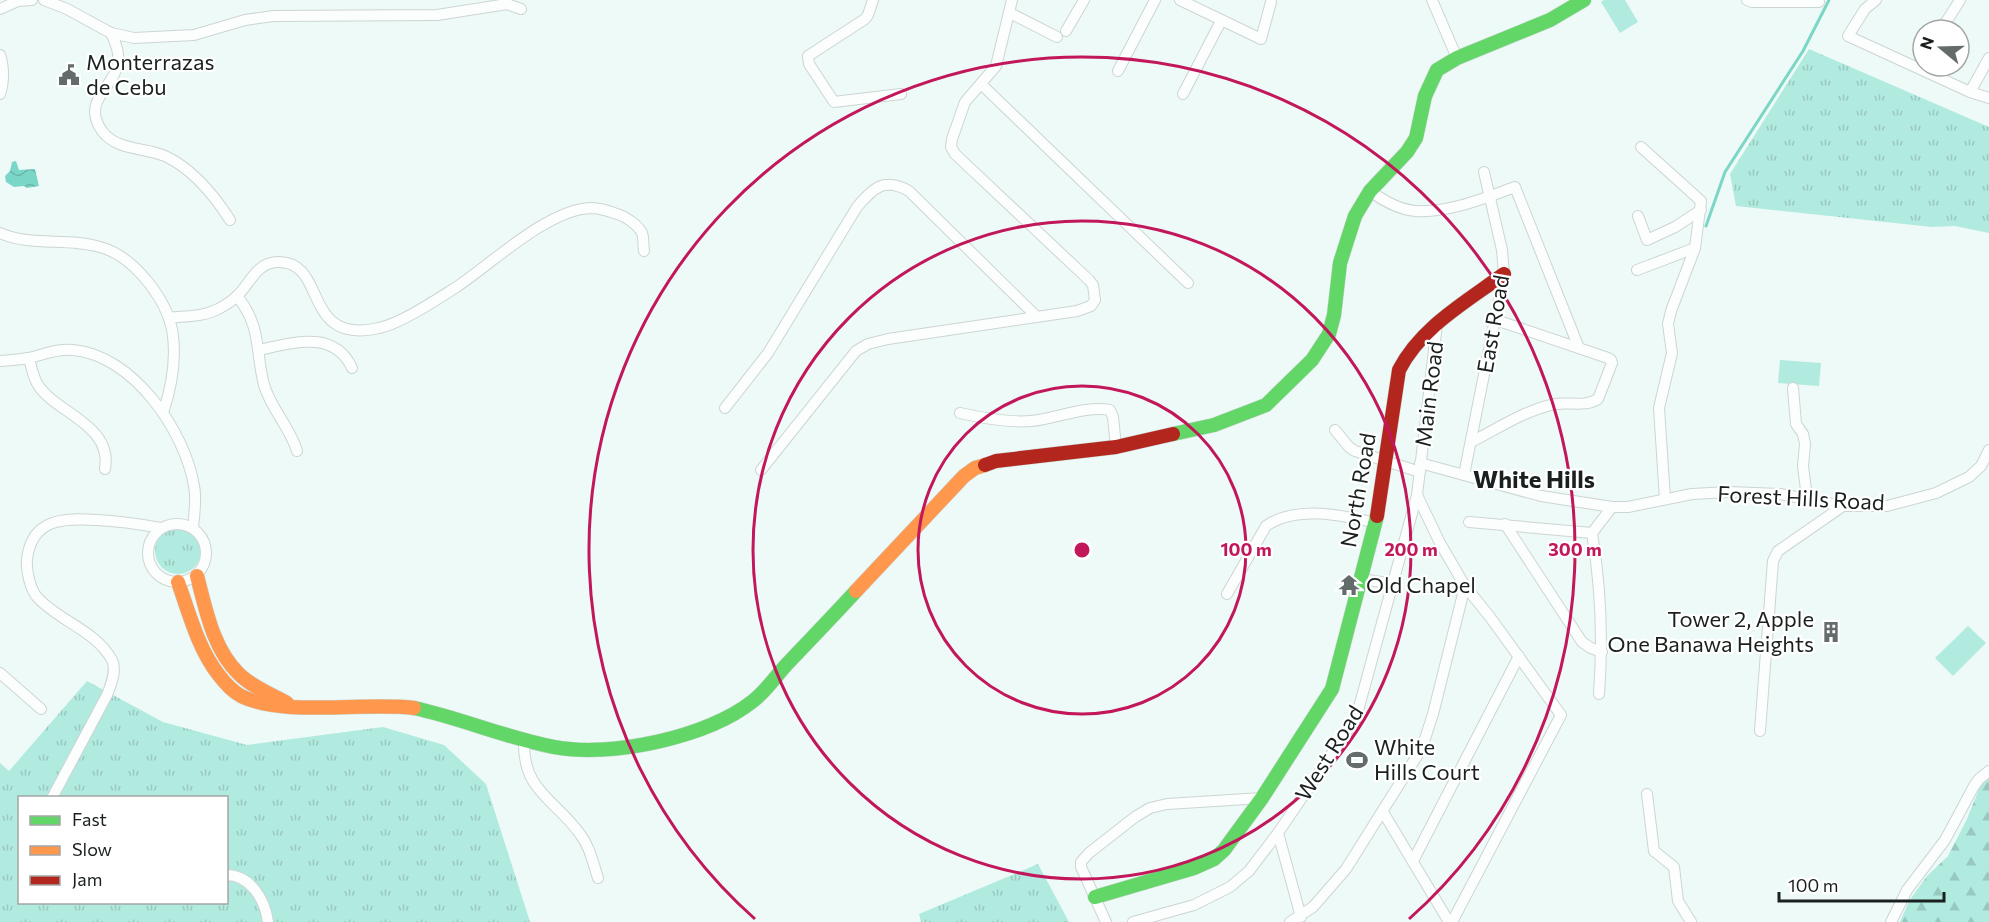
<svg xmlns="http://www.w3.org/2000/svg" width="1989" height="922" viewBox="0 0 1989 922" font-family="Commissioner,sans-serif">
<defs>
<pattern id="grass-tufts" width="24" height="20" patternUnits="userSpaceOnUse" patternTransform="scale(1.5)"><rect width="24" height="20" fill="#b1eadf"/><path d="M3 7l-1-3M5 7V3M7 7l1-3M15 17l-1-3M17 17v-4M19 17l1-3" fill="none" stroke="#98c8bf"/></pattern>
<pattern id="forest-firs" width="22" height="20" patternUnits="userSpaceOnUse" patternTransform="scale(1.5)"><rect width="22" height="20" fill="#b1eadf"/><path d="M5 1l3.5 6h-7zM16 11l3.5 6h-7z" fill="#98c8bf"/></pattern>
<pattern id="water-waves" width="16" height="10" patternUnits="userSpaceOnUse" patternTransform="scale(1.5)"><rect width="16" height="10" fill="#7ad6c7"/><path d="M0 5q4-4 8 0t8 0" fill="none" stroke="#69b7aa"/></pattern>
</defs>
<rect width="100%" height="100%" fill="#eefaf7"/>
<g fill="url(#grass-tufts)" fill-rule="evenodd">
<path d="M1809,49l180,78v106l-34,-7 -23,1 -196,-21 -6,-32z"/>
<circle cx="178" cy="551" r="23"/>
<path d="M87,681l76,41 84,23 136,-18 61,18 42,39 44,138h-530v-159l9,8zM20,798h206v104h-206z"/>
<path d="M1038,864l31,58h-148l-2,-8z"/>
</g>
<path fill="url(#forest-firs)" d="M1989,774v148h-89l9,-21 18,-25 21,-20 18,-35 14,-34z"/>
<g fill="#b1eadf">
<path d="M1604,0h21l13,22 -18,11 -19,-31z"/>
<path d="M1780,360l41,3 -2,23 -41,-3z"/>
<path d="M1968,626l18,17 -33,33 -18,-18z"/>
</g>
<path fill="url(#water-waves)" d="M16,161l3,9 16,-1 4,17 -12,2 -3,-2 -10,1 -8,-5 -1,-6 5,-5 2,-9z"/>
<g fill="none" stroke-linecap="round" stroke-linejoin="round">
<path stroke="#7ad6c7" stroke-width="3" d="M1706,226l19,-54 78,-121 26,-51"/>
<defs>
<g id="street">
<path d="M44,0l23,9 44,24 23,5 60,-3 51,-15 28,-4 164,-1 70,-11 14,5"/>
<path d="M873,0l-5,15 -3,4 -57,37 1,8 25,38 67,-8"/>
<path d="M1180,0l81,39 10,-37"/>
<path d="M1432,0l25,58"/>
<path d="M1747,0l5,2h67"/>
<path d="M1876,0l-11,9 -17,27 122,56 19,6"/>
<path d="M0,9l18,-8 14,-1"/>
<path d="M1010,13l47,24"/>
<path d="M1941,30l19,-30"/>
<path d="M1066,31l18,-31"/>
<path d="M111,33c5,10 9,20 7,31 -5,25 -37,37 -16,67 15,20 42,16 63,25 28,13 49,39 65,64"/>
<path d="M0,55c4,11 4,28 0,39"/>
<path d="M1118,71l37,-71"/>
<path d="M981,84l207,199"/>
<path d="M1970,92l19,-34"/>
<path d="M1183,94l38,-73"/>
<path d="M1641,147l60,54 -6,47 -24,63 -3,13 4,29 -13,55 6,91"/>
<path d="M1370,191c14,10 29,19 46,20 33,2 69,-13 99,-24l64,161"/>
<path d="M1638,216l9,24 28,-13 26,-17"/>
<path d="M0,233c32,14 67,4 100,14 34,9 69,54 73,89 3,25 -2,53 -10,77"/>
<path d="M1637,270l58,-22"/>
<path d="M237,296c25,31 18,54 27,89 7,24 26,42 33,66"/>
<path d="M169,318c16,-2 34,-1 49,-9 6,-3 14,-8 19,-13 13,-12 19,-33 40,-34 52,-2 23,84 102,66 21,-4 57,-28 76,-40 35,-23 93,-79 136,-80 9,0 18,3 26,6 8,2 21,11 25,19 2,5 1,13 2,18"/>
<path d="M259,350c33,-7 75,-21 93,18"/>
<path d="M29,358c2,8 4,19 9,27 18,28 75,40 67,84"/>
<path d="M0,361c9,-1 18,-1 28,-3 15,-3 29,-10 45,-8 60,5 112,81 121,136 3,13 0,28 -1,42"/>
<path d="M1793,388l3,36 7,10 2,10 -2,22 4,32"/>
<path d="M725,408l43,-55 89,-146c16,-19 27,-30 52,-16l128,126"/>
<path d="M960,413c22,5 48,10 71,8 24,-2 55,-16 79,-11l3,7 3,30"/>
<path d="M1335,430l14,17 6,4 65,21"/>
<path d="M1471,442c26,-13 56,-33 85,-38 14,-2 30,3 42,-5l14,-36 -1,-3 -3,-2 -112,-38"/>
<path d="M1420,463l121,33 71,11h16l64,-13 37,-2 51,2 63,12h44l49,-13 33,-16 12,-11 8,-16"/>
<path d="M761,470l95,-119 12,-7 20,-5 189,-28 14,-5 4,-6 -2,-15 -4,-5 -134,-126 -4,-7 1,-8 13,-37 31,-36 16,-66"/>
<path d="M1464,475l40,-201 -2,-24 -18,-78"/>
<path d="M1417,495l23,48 25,43 25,31 71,98 -109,207"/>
<path d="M1469,522l123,11"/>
<circle cx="177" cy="553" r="29"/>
<path d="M1505,524l77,118 9,6 11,4"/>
<path d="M1361,579l33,5"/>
<path d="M1227,594l39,-68c30,-21 76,-11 110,-3"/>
<path d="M0,673l41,36"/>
<path d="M1599,694c4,-54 2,-107 -7,-161l20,-26"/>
<path d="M1760,731l13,-170 5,-10 65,-45"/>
<path d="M524,740c-2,51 31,59 56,94 10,13 13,29 18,44"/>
<path d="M1647,794l7,57 20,16 4,34 13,21"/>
<path d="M52,798l55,-103c4,-10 10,-25 5,-35 -17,-30 -53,-39 -74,-62 -8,-8 -12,-28 -11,-39 5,-41 37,-41 70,-39 22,1 42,4 64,8"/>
<path d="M1383,812l66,110"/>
<path d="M1278,833l23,84"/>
<path d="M1413,861l106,-205"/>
<path d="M226,875c25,0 39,25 42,47"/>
<path d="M1106,922l-25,-55v-5l8,-9 46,-36 15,-9 17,-4 95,-6"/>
<path d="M1133,922l61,-17 36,-18 19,-16 29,-38 78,-115 61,-223 20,-171"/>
<path d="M1290,922l23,-15 33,-38 76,-121 11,-34 32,-128"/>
<path d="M1891,922l16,-32 38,-50 29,-54 5,-7 10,-8"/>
</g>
<g id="fast">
<path d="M1173,434l41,-9 52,-20 46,-45 17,-26 5,-19 6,-52 15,-47 15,-25 37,-39 9,-14 9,-42 12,-26 20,-12 93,-38 34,-20"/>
<path d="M414,708c47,10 92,30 140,39 57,11 154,-10 199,-46 13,-10 23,-25 34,-37 23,-24 46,-48 69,-73"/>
<path d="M1095,897l99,-29 20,-9 10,-9 38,-52 70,-109 45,-173"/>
</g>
<g id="slow">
<path d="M197,576c9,34 16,73 42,98 13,13 32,20 48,29"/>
<path d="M178,582c11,31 20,66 40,92 6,8 14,17 23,22 42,21 124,6 173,12"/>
<path d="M856,591l108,-115 11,-8 10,-3"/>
</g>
<g id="jam">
<path d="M985,465l11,-4 120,-14 57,-13"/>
<path d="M1377,516l22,-146c22,-43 67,-68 105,-96"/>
</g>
</defs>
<use href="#street" stroke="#ccd5d3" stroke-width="12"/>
<use href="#fast" stroke="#ccd5d3" stroke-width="15"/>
<use href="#slow" stroke="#ccd5d3" stroke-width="15"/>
<use href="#jam" stroke="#ccd5d3" stroke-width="15"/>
<use href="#street" stroke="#fcfefe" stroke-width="10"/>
<use href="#fast" stroke="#63d668" stroke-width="14"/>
<use href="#slow" stroke="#ff974d" stroke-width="14"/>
<use href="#jam" stroke="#b3261e" stroke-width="14"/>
</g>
<g fill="none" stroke="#c2185b" stroke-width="3">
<circle cx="1082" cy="550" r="164"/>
<circle cx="1082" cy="550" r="329"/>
<path d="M755 919A493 493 0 1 1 1409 919"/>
</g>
<defs>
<symbol id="civic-bare" viewBox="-9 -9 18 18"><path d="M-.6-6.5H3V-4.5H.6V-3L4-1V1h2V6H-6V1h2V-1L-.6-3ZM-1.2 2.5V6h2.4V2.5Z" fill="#646c6b" stroke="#fff" stroke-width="2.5" paint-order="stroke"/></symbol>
<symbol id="temple-bare" viewBox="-9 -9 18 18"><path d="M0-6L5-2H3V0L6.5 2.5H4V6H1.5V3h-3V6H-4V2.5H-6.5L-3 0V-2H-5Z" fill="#646c6b" stroke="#fff" stroke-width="2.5" paint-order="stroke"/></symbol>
<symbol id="building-bare" viewBox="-9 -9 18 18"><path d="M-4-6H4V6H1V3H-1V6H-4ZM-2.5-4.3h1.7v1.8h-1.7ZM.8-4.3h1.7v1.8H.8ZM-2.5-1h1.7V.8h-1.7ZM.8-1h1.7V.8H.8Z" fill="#646c6b" stroke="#fff" stroke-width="2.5" paint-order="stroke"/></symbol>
<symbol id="stadium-bare" viewBox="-9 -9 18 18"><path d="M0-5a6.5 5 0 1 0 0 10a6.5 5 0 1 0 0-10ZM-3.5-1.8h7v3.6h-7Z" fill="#646c6b" stroke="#fff" stroke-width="2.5" paint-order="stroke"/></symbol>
</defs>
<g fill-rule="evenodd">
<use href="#civic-bare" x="54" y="60" width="30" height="30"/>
<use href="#temple-bare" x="1334" y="570" width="30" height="30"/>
<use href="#building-bare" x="1816" y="617" width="30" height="30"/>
<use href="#stadium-bare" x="1342" y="745" width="30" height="30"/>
</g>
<g text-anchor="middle" stroke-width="4.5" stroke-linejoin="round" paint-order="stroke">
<g font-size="22" fill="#19201f" stroke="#fff" text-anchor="start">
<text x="86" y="70">Monterrazas<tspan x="86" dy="25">de Cebu</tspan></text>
<text x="1366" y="593">Old Chapel</text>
<text x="1814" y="627" text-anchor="end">Tower 2, Apple<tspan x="1814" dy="25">One Banawa Heights</tspan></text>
<text x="1374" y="755">White<tspan x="1374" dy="25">Hills Court</tspan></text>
</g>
<g font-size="22" fill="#19201f" stroke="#fff">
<text transform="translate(1493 324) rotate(-80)" y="8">East Road</text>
<text transform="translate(1429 394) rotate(-83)" y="8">Main Road</text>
<text transform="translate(1358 490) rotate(-80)" y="8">North Road</text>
<text transform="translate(1801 498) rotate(3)" y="8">Forest Hills Road</text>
<text transform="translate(1329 753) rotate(-58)" y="8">West Road</text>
</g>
<g font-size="24" font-weight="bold" fill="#19201f" stroke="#fff">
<text x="1534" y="488">White Hills</text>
</g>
</g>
<circle cx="1082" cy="550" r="9" fill="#c2185b" stroke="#fff" stroke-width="3"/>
<g font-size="18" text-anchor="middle" font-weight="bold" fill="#c2185b" stroke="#fff" stroke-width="4.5" stroke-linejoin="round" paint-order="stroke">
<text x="1246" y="556">100 m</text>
<text x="1411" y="556">200 m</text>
<text x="1575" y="556">300 m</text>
</g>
<rect x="18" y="796" width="210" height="108" fill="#ffffff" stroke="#a3a6a5" stroke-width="1.5"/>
<rect x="30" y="816" width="30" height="9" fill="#63d668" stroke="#a3a6a5" stroke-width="1.5"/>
<text x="72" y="826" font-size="18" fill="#19201f">Fast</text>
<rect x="30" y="846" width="30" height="9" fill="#ff974d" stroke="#a3a6a5" stroke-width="1.5"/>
<text x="72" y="856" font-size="18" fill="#19201f">Slow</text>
<rect x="30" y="876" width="30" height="9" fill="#b3261e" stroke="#a3a6a5" stroke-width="1.5"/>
<text x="72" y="886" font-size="18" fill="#19201f">Jam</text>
<g transform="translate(1941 48) rotate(289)"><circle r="28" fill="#ffffff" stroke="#a3a6a5" stroke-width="1.5"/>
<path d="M0-4.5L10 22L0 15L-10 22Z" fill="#646c6b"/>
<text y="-9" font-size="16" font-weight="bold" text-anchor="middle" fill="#19201f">N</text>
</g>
<path d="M1779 892v9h165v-9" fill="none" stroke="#19201f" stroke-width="3"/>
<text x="1788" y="892" font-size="18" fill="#19201f" stroke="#ffffff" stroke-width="4.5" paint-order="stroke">100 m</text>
</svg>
